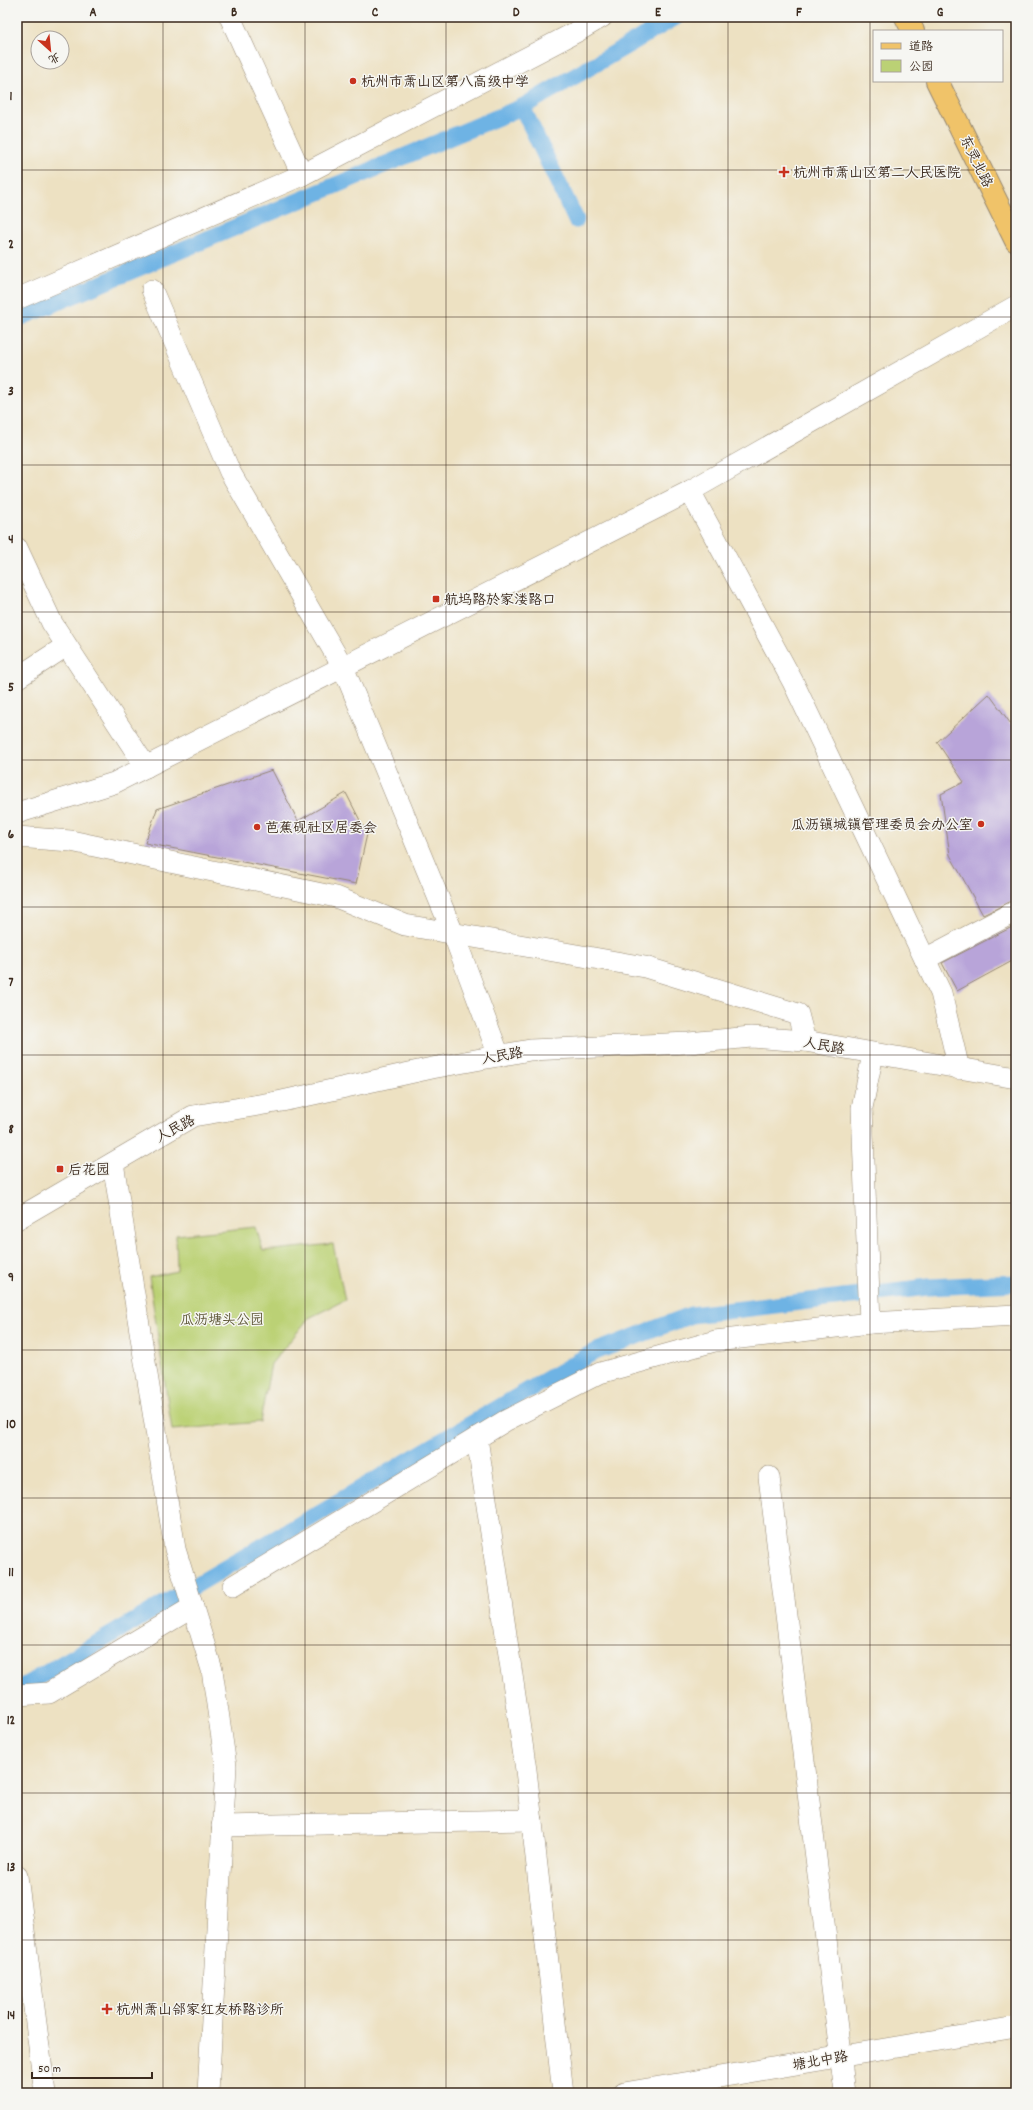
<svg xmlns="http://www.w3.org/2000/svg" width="1033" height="2110" viewBox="0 0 1033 2110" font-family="Dekko,'LXGW WenKai TC',sans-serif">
<rect width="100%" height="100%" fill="#f6f6f2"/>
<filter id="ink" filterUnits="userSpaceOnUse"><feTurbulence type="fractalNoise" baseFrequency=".025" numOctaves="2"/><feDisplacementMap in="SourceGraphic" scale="8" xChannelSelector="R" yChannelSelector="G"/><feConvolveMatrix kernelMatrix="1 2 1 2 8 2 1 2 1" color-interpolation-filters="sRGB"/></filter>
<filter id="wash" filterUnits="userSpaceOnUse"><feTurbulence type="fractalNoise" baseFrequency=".012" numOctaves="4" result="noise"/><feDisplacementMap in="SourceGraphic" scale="16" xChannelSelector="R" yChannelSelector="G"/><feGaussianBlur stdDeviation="0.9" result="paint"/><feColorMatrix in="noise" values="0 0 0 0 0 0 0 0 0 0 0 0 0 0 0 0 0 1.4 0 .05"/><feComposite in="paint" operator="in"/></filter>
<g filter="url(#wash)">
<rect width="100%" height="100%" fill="#ede1c2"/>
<path fill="#bbd175" stroke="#7b7e4a" d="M256,1227l7,24 70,-7 12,56 -36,18 -38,46 -11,58 -88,8 -23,-153 28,-6 -1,-36z"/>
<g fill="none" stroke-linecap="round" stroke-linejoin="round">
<g stroke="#6eb3e4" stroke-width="17">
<path d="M522,107l54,113"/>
<path d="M17,319l505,-212 154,-90"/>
<path d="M17,1690l575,-337 99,-38 237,-28 88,-4"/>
</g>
</g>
<g id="blocks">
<g fill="#b8a4d9">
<path d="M989,694l27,37v168l-33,16 -33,-60 -9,-61 23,-12 -27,-40z"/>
<path d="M272,770l26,51 48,-28 21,41 -11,50 -211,-41 12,-34z"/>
<path d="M1016,925v34l-59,32 -15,-28z"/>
</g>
</g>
</g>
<g filter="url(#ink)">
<use href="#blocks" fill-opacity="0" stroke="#948670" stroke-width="1"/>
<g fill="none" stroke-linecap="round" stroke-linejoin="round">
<defs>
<g id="minor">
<path d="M230,17l72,158"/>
<path d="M152,290l78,182 113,195 110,266 46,123"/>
<path d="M17,299l285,-124 276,-144 24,-14"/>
<path d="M690,491l103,191 148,311 18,76"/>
<path d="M17,548l35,75 94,144"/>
<path d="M17,678l49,-32"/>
<path d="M17,813l97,-30 576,-292 326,-185"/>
<path d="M17,837l54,4 265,56 69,28 240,42 153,47 7,27"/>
<path d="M925,959l91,-48"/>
<path d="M113,1163l62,386 37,121 14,96 -18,327"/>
<path d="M17,1219l176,-103 89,-15 150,-33 98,-18 159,-7 62,-6 54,4 211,37"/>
<path d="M870,1323l-8,-215 11,-54"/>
<path d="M477,1438l49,332 37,323"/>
<path d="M769,1477l76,616"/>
<path d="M233,1586l272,-165 95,-48 115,-32 155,-18 146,-8"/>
<path d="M17,1695l32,-2 144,-86"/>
<path d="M222,1826l310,-6"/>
<path d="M17,1876l28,217"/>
<path d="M624,2093l392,-66"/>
</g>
<g id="major">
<path d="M906,17l7,14"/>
<path d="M937,81l79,160"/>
</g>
</defs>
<use href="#minor" stroke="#948670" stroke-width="22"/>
<use href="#major" stroke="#948670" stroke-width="24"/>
<use href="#minor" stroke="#fff" stroke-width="21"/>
<use href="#major" stroke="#f0c369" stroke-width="22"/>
</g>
</g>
<path fill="none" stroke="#3b2a1e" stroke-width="1" stroke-opacity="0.55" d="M163,17v2076M305,17v2076M446,17v2076M587,17v2076M728,17v2076M870,17v2076M17,170h999M17,317h999M17,465h999M17,612h999M17,760h999M17,907h999M17,1055h999M17,1203h999M17,1350h999M17,1498h999M17,1645h999M17,1793h999M17,1940h999"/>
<g fill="#c8321e" stroke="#f6f6f2" stroke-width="1.5">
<circle cx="353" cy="81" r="4"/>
<path d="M782 166h4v4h4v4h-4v4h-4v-4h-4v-4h4z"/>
<rect x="432" y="595" width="8" height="8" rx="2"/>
<circle cx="981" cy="824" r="4"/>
<circle cx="257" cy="827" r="4"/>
<rect x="56" y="1165" width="8" height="8" rx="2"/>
<path d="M105 2003h4v4h4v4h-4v4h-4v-4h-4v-4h4z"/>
</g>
<g text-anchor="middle" stroke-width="3" stroke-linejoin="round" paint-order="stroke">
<g font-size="14" fill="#3b2a1e" stroke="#f6f6f2" text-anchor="start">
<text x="361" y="86">杭州市萧山区第八高级中学</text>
<text x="793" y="177">杭州市萧山区第二人民医院</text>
<text x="444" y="604">航坞路於家溇路口</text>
<text x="973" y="829" text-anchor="end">瓜沥镇城镇管理委员会办公室</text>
<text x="265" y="832">芭蕉砚社区居委会</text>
<text x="68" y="1174">后花园</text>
<text x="116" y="2014">杭州萧山邻家红友桥路诊所</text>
</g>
<g font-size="14" fill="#3b2a1e" stroke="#f6f6f2">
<text transform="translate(977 161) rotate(64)" y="5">东灵北路</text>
<text transform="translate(824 1045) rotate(10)" y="5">人民路</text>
<text transform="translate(502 1055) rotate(-10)" y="5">人民路</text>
<text transform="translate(175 1128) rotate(-28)" y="5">人民路</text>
<text transform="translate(820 2060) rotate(-10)" y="5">塘北中路</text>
</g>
<g font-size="14" fill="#5b5434" stroke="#f6f6f2">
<text x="222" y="1324">瓜沥塘头公园</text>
</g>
</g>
<rect width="1033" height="2110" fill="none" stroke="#f6f6f2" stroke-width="44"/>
<rect x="873" y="30" width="130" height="52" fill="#f6f6f2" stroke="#aba49d"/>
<rect x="881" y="43" width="20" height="6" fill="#f0c369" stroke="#aba49d"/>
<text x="909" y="50" font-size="12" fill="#3b2a1e">道路</text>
<rect x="881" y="60" width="20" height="12" fill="#bbd175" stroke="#aba49d"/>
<text x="909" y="70" font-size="12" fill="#3b2a1e">公园</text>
<g transform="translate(50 50) rotate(153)"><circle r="19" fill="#f6f6f2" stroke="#aba49d"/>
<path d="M0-3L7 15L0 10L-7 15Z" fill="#c8321e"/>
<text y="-6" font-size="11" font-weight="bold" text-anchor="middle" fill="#3b2a1e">北</text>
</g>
<path d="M32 2072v6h120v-6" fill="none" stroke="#3b2a1e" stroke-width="2"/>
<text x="38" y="2072" font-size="12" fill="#3b2a1e" stroke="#f6f6f2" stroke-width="3" paint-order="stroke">50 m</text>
<rect x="22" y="22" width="989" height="2066" fill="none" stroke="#3b2a1e" stroke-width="1.5"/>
<g font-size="13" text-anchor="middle" font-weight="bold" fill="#3b2a1e">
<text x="93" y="16">A</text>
<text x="234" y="16">B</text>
<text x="375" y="16">C</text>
<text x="516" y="16">D</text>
<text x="658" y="16">E</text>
<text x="799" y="16">F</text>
<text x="940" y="16">G</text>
<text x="11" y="100">1</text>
<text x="11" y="248">2</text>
<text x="11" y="395">3</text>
<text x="11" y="543">4</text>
<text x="11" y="691">5</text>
<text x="11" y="838">6</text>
<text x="11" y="986">7</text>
<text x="11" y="1133">8</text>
<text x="11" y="1281">9</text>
<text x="11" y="1428">10</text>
<text x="11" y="1576">11</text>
<text x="11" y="1724">12</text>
<text x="11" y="1871">13</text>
<text x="11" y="2019">14</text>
</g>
</svg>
